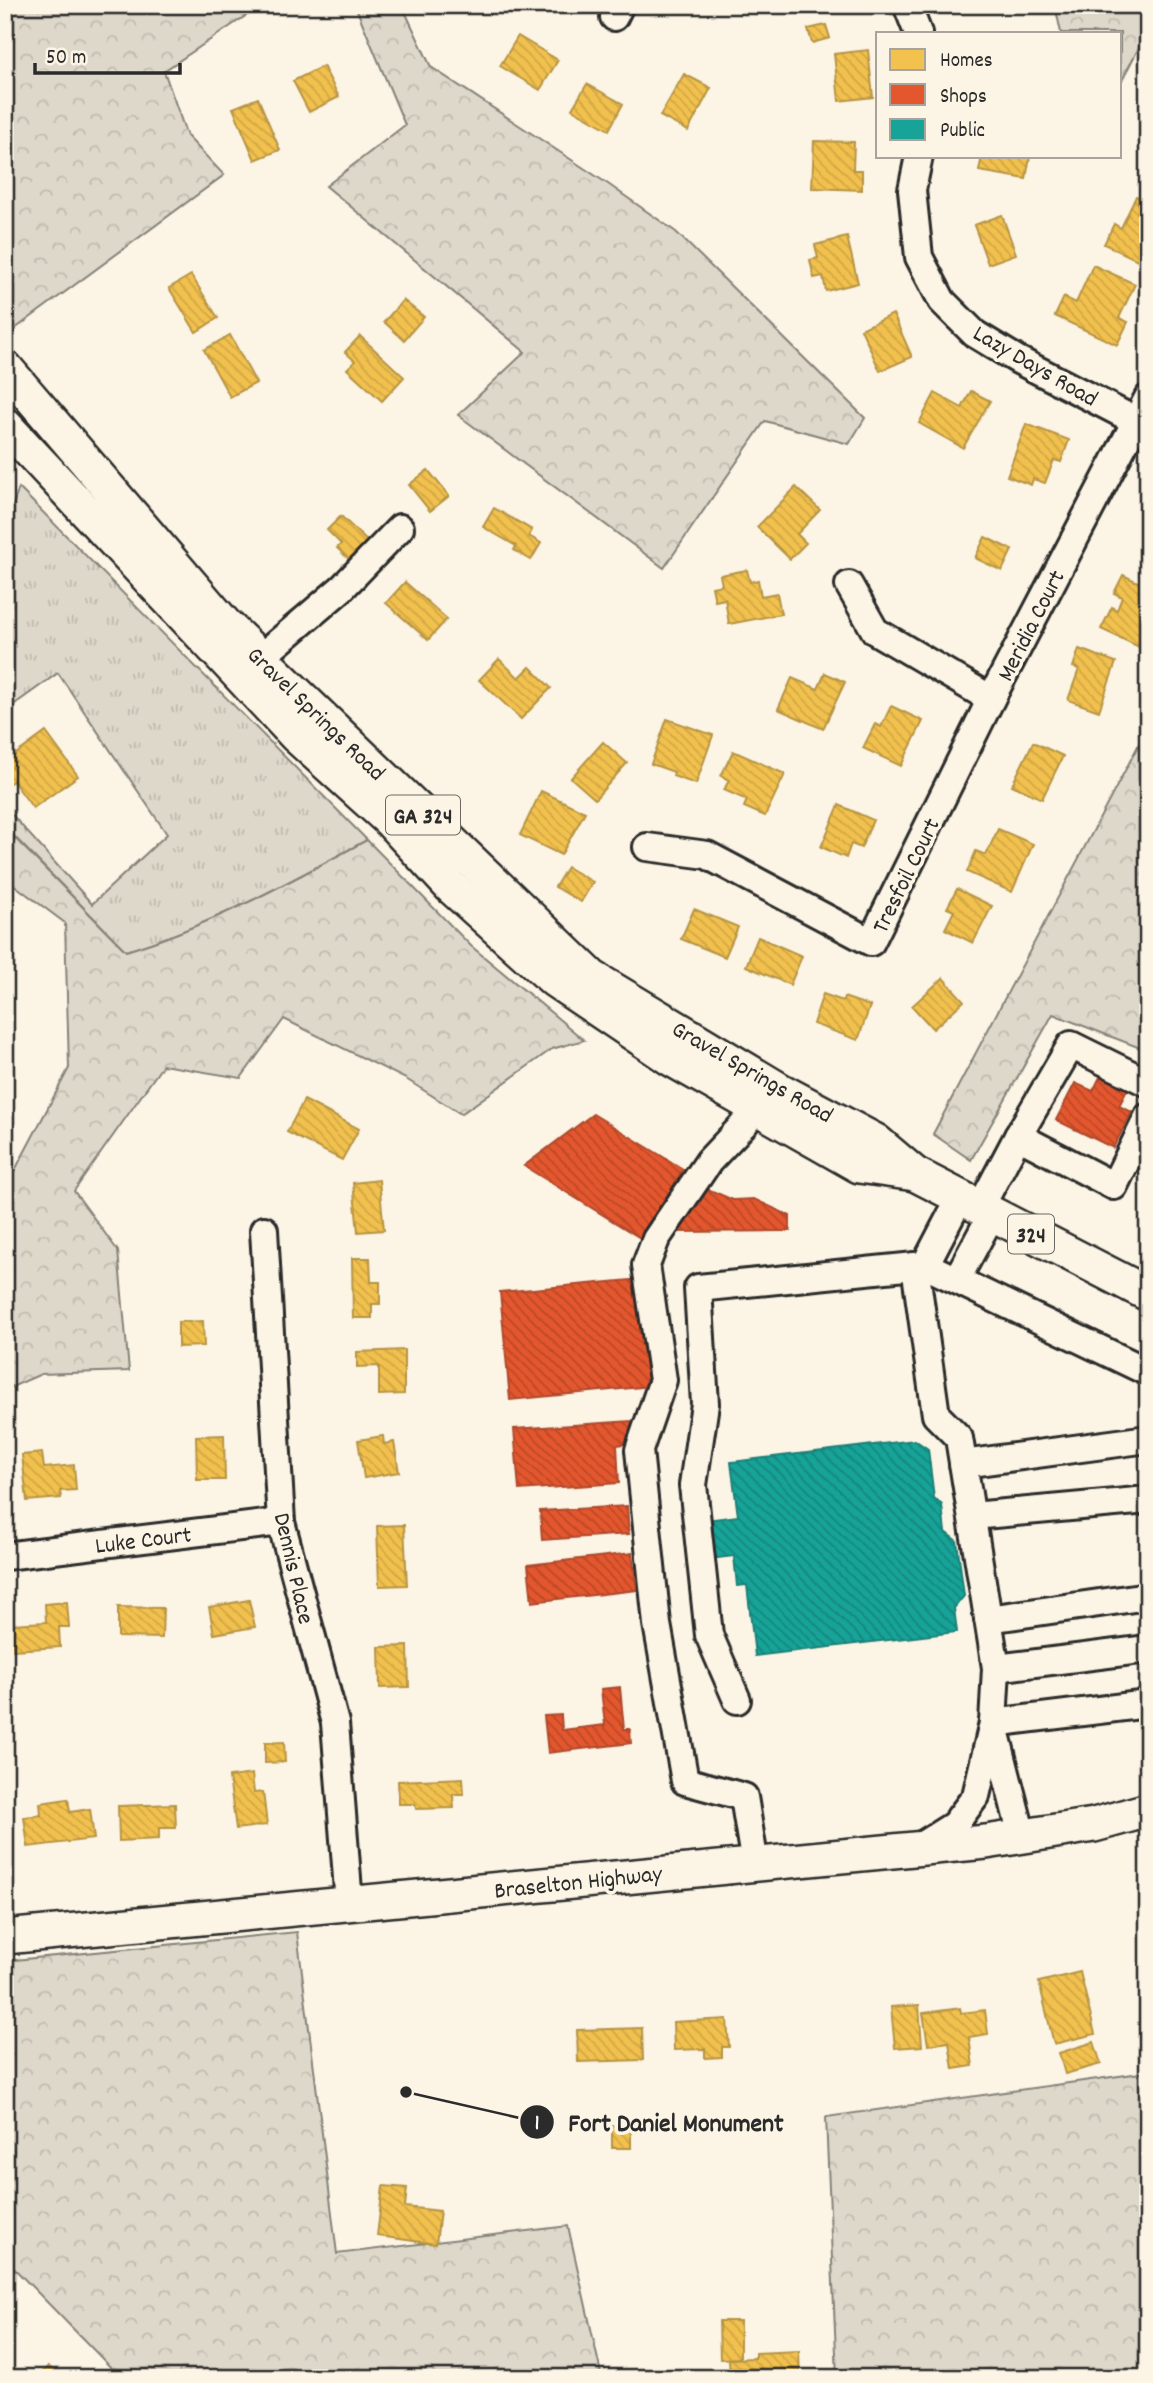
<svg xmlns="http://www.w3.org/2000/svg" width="1153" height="2383" viewBox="0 0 1153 2383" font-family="Dekko,sans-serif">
<defs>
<pattern id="grass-tufts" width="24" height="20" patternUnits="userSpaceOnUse" patternTransform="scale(1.75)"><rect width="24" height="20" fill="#ded8ca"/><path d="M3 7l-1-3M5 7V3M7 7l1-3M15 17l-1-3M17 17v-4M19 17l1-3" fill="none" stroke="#bfbaae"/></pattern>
<pattern id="forest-crowns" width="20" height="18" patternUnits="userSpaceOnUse" patternTransform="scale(1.75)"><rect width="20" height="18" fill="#ded8ca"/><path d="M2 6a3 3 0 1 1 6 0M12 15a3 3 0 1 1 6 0" fill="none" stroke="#bfbaae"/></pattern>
<pattern id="homes-back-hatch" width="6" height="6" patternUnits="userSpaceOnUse" patternTransform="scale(1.75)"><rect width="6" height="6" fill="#f2c14e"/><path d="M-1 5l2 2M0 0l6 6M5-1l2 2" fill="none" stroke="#d0a644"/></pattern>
<pattern id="shops-back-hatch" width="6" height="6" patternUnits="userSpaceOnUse" patternTransform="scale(1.75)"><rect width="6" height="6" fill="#e4572e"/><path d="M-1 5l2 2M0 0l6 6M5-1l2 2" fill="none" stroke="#b94827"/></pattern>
<pattern id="public-back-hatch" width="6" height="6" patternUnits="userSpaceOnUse" patternTransform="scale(1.75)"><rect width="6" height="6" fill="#17a398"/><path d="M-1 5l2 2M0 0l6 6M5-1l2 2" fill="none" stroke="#15857c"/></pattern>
</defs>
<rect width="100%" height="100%" fill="#fcf5e5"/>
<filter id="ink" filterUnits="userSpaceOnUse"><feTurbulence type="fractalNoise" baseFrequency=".0143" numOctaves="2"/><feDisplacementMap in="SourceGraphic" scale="14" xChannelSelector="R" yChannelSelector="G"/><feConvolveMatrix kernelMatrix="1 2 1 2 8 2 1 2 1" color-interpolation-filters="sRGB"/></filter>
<g filter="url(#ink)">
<path fill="url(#grass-tufts)" stroke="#84827a" stroke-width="2" d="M19,488l348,352c-78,42 -157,86 -241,111l-121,-124v-20l87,97 75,-70 -109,-161 -53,38v-184z"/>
<g fill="url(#forest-crowns)" stroke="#84827a" stroke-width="2">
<path d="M5,5h257l-98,66 23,65 37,39 -216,159 -3,-5z"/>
<path d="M352,5h50l29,62 177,117 68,48 189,186 -16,26 -84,-23 -101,147 -206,-153 67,-63 -199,-166 79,-61 -48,-115z"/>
<path d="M1055,5h93v25l-28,54v-51h-59z"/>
<path d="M1148,727v324l-95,-37 -82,146 -38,-26z"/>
<path d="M5,828l121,123c84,-25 164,-69 241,-111l104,106 113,94 -32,9 -91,65 -55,-35 -122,-60 -43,59 -78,-13 -89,126 44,60 11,120 -88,3 -36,16v-201l64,-121 -4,-145 -60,-45z"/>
<path d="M297,1932l40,322 231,-28 34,152h-481l-116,-119v-298z"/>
<path d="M1148,2072v306h-311l-11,-261z"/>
</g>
<g fill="url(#homes-back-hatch)" stroke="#b69444" stroke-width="2">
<path d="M826,25l4,13 -18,5 -4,-14z"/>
<path d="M518,36l40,24 -18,30 -40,-24z"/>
<path d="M868,50l5,47 -34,4 -5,-47z"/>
<path d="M323,66l16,31 -30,15 -16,-31z"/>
<path d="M684,74l27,14 -23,43 -28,-15z"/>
<path d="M587,84l36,20 -14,26 -37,-21z"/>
<path d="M258,98l22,52 -25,10 -22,-52z"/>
<path d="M814,141l40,1 -1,28h9v20l-50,-2z"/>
<path d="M982,156h48l-4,23 -47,-8z"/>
<path d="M1136,196l12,6v63l-44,-21 10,-20 7,4z"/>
<path d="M1002,215l14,39 -28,10 -14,-39z"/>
<path d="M847,237l11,46 -32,8 -3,-15 -9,2 -4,-18 8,-2 -3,-13z"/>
<path d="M1093,265l42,19 -16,34 9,4 -11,23 -62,-29 9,-19 12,6z"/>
<path d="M191,275l27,43 -22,14 -27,-44z"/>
<path d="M403,300l21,17 -20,23 -20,-18z"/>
<path d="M893,314l19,43 -32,14 -19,-42z"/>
<path d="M230,335l26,48 -26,14 -26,-47z"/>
<path d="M360,336l44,41 -22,24 -35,-32 8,-8 -10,-9z"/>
<path d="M971,391l19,10 -27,47 -44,-25 16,-30 27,15z"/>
<path d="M1026,424l43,16 -8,22 -7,-2 -9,23 -12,-4 -2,6 -24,-9z"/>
<path d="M428,470l21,26 -19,15 -21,-26z"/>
<path d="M796,487l24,23 -23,24 9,9 -16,16 -33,-32z"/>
<path d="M494,508l38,22 -3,6 12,7 -10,17 -17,-10 2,-4 -33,-19z"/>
<path d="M341,516l32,31 -18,18 -18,-17 4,-4 -14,-14z"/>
<path d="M985,537l27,13 -10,21 -27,-13z"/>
<path d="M747,570l3,12 8,-2 3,16 16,-3 4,21 -52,10 -4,-25 -10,2 -3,-14 10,-2 -2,-10z"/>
<path d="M1123,575l25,12v41l-9,19 -38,-18 11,-22 5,3 5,-13 -8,-4z"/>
<path d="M405,582l42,37 -19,21 -42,-37z"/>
<path d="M1079,649l37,13 -17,49 -31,-11 11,-31 -6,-2z"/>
<path d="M499,659l20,19 11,-11 21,21 -30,31 -42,-39z"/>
<path d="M825,673l20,9 -22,47 -45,-20 14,-31 26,11z"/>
<path d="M891,706l32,15 -22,45 -38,-18 12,-24 6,3z"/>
<path d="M667,719l46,16 -17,49 -23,-8 1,-4 -23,-8z"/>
<path d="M46,732l32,44 -45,32 -20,-27 -8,5v-24z"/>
<path d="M603,742l24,21 -32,36 -24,-21z"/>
<path d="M1033,742l30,14 -21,43 -30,-14z"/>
<path d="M733,751l52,23 -20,42 -21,-9 3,-7 -23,-10 5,-10 -8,-4z"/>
<path d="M541,791l44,21 -24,43 -41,-20z"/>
<path d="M839,805l34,15 -12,28 -10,-4 -5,14 -25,-11z"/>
<path d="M998,829l35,15 -21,48 -45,-20 9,-21 10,4z"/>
<path d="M567,867l26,15 -12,20 -26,-15z"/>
<path d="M957,889l35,17 -19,37 -28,-14 9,-18 -7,-3z"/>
<path d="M694,909l44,18 -13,30 -44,-18z"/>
<path d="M758,937l44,19 -12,29 -44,-19z"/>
<path d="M943,978l21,23 -31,28 -21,-23z"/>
<path d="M823,994l20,7 1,-4 26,9 -12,34 -45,-16z"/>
<path d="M304,1100l55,29 -17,31 -55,-28z"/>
<path d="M379,1180l5,50 -26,2 -5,-49z"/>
<path d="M352,1258h18l1,24h9v22h-8v14h-19z"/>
<path d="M203,1321l1,25 -26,1v-25z"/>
<path d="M404,1350v44l-25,1v-29l-22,1v-15z"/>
<path d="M224,1435l1,45h-28l-1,-44z"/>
<path d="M383,1436l1,8 10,-2 5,30 -35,6 -6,-38z"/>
<path d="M42,1453l2,15 30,-3 2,25 -16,1 1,7 -34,3 -5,-46z"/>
<path d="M404,1525l3,60 -28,1 -2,-60z"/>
<path d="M249,1600l6,27 -41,7 -5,-27z"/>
<path d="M67,1602l2,25h-10l1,20 -47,3 -2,-26 35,-2 -1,-18z"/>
<path d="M118,1607l45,1 -1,30 -44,-1z"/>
<path d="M408,1646l1,41 -29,1 -1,-41z"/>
<path d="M284,1742l1,20 -20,1v-20z"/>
<path d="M252,1774l2,19 9,-1 4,33 -31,4 -7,-52z"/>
<path d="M463,1778l1,16h-11l1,14 -38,1 -1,-5h-16l-1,-23z"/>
<path d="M68,1799l2,13 20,-3 4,30 -66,8 -4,-30 17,-2 -1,-12z"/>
<path d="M175,1804l1,24h-17v11l-40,2 -1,-35z"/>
<path d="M1080,1972l15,62 -41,10 -15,-62z"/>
<path d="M919,2005l3,41 -27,2 -4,-41z"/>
<path d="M960,2008l1,5 24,-3 3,24 -19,3 4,29 -20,3 -4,-27 -21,3 -5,-32z"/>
<path d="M727,2019l2,28h-7v10l-17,1v-9l-31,1 -1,-28z"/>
<path d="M642,2028l1,32 -65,2 -1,-32z"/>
<path d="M1094,2042l7,22 -36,10 -6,-21z"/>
<rect x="612" y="2126" width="19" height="22"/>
<path d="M383,2186l24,2 -2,19 35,4 -4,33 -59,-8z"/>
<path d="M719,2321h21v37l-20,1z"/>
<path d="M799,2351l1,27h-70l-1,-19 26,-1v-5z"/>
<path d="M48,2366l14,12h-24z"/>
</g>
<g fill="url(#shops-back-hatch)" stroke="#ac4a2d" stroke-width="2">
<path d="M1103,1071l27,13 -11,22 13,6 -19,36 -57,-28 19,-37 18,8z"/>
<path d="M593,1114l90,55 -41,70 -118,-73z"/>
<path d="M696,1184l37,16 21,-1 36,17v15l-116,1z"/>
<path d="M641,1279l10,107 -141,14 -10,-108z"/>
<path d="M631,1421l2,22 -16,2 2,38 -100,7 -5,-61z"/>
<path d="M627,1506l2,28 -87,6 -2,-29z"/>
<path d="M632,1553l5,37 -105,12 -4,-37z"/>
<path d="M620,1687l4,42h6l1,14 -83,10 -4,-37 17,-1 1,15 43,-5 -4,-36z"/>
</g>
<path fill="url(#public-back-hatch)" stroke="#1d7f77" stroke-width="2" d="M915,1440l13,9 6,49 8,7 3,27 12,9 7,55 -10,12 3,24 -202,24 -8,-71 -10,1 -3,-30 -24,3 -5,-39 33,-4 -7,-54z"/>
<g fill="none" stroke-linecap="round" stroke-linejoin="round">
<defs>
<g id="minor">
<path d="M907,5l11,28"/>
<path d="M614,17l6,-12"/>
<path d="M919,156l-7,34 7,67 23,44 33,33 43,26 118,61"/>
<path d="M849,585l26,46 116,68"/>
<path d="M260,658l82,-70 58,-60"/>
<path d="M647,847l60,8 164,87 120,-243 157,-301"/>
<path d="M755,1107l-10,16 -36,38 -53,78 -10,26 17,115 -24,70 18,174 28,157 59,16 11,68"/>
<path d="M1018,1136l96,50 34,-69"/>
<path d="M980,1208l38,-72 53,-91 77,38"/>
<path d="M264,1230l17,292 54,201 14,181"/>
<path d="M925,1265l35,-67"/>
<path d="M915,1266l21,149 23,23 37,230 -3,55 -17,73 -22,29 -35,22"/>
<path d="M957,1279l35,-65"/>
<path d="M963,1464l185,-25"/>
<path d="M972,1516l176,-16"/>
<path d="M5,1556l276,-34"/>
<path d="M988,1619l160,-23"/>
<path d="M996,1668l152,-19"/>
<path d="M737,1700l-28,-65 -16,-150 12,-81 -7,-116 227,-23 223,107"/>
<path d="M993,1723l155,-19"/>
<path d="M994,1726l28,110"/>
</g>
<g id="major">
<path d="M5,367l220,257 367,353 188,113 96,51 39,33 233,120"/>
<path d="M5,425l291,311 94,85 61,66 103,93 117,79 188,107 56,8"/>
<path d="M5,1937l981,-95 108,-17 54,-15"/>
</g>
</defs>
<use href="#minor" stroke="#2b2b2b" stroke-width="32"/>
<use href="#major" stroke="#2b2b2b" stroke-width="38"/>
<use href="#minor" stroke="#fcf5e5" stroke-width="26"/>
<use href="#major" stroke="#fcf5e5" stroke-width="33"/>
</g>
</g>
<g text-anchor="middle" stroke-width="7" stroke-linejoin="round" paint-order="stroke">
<g fill="#fcf5e5" stroke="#6a6863" stroke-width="2">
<rect x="386" y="795.5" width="74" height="39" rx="5"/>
<rect x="1008" y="1214.5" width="46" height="39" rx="5"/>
</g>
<g font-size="23" font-weight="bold" fill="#2b2b2b">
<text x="423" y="823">GA 324</text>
<text x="1031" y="1242">324</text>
</g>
<g font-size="24" fill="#2b2b2b" stroke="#fcf5e5">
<text transform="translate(1036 365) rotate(30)" y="8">Lazy Days Road</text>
<text transform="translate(1030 625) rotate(-63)" y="8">Meridia Court</text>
<text transform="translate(317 713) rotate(44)" y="8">Gravel Springs Road</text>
<text transform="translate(905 875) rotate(-64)" y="8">Tresfoil Court</text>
<text transform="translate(753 1071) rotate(30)" y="8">Gravel Springs Road</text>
<text transform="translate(143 1539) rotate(-7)" y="8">Luke Court</text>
<text transform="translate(295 1568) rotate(77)" y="8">Dennis Place</text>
<text transform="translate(578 1881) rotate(-6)" y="8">Braselton Highway</text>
</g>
</g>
<path fill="none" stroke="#2b2b2b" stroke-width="2.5" d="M406 2092L537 2122"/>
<g fill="#2b2b2b" stroke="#fcf5e5" stroke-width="2.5">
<circle cx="406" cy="2092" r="7"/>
<circle cx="537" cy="2122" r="18"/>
</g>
<g font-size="21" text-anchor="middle" font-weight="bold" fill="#fff">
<text x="537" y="2129">1</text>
</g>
<g font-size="26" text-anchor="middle" font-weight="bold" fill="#2b2b2b" stroke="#fcf5e5" stroke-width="7" stroke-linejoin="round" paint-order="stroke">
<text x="676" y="2131">Fort Daniel Monument</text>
</g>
<rect width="1153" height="2383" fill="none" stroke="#fcf5e5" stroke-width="28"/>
<rect x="14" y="14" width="1125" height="2355" fill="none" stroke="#2b2b2b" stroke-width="2.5" filter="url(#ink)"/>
<rect x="876" y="32" width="245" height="126" fill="#fcf5e5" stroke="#a8a49b" stroke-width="2"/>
<rect x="890" y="49" width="35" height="21" fill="#f2c14e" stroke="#a8a49b" stroke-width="2"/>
<text x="940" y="66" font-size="21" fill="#2b2b2b">Homes</text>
<rect x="890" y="84" width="35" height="21" fill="#e4572e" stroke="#a8a49b" stroke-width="2"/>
<text x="940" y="102" font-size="21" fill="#2b2b2b">Shops</text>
<rect x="890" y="119" width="35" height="21" fill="#17a398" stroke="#a8a49b" stroke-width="2"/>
<text x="940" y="136" font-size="21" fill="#2b2b2b">Public</text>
<path d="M35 63v10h145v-10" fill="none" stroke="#2b2b2b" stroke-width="3.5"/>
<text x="46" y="63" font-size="21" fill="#2b2b2b" stroke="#fcf5e5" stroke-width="5" paint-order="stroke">50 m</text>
</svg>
